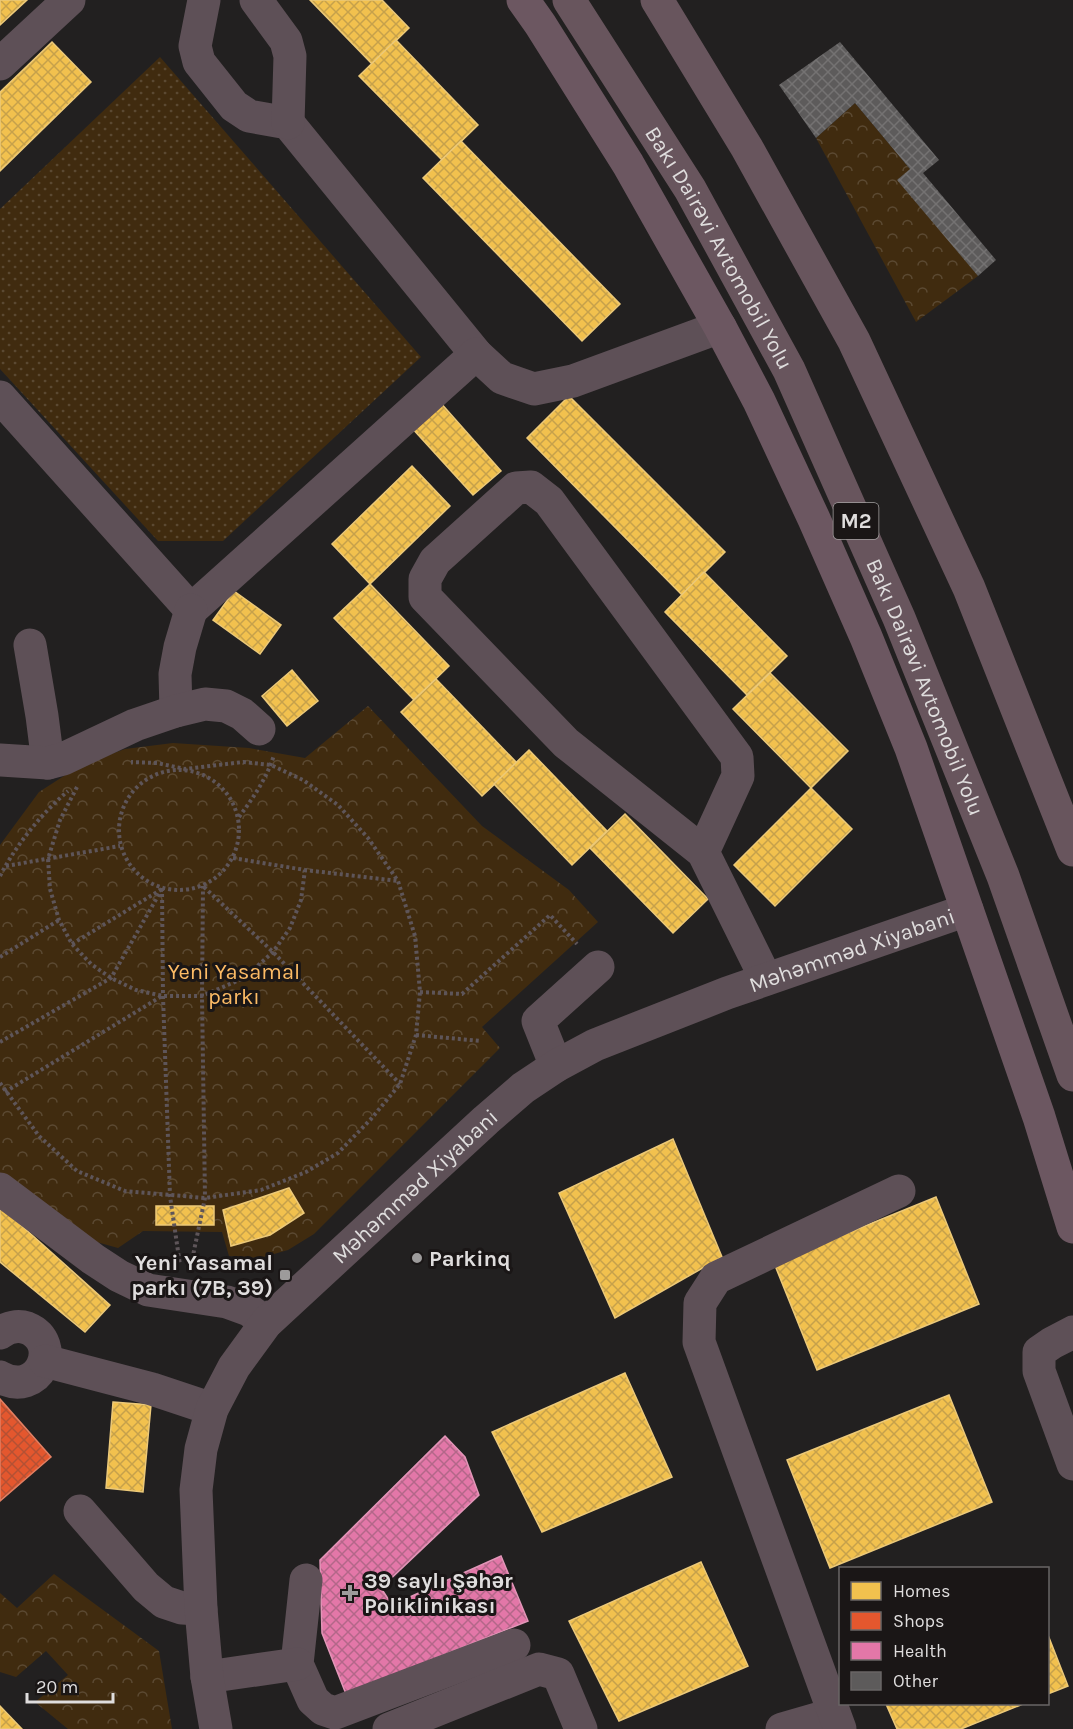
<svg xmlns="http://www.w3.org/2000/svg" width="1073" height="1729" viewBox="0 0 1073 1729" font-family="Karla,sans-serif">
<defs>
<pattern id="grass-dots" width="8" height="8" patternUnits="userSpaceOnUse" patternTransform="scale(1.5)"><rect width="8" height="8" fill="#402b0f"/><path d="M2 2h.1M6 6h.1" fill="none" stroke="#5b4932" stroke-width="1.8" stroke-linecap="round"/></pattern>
<pattern id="forest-crowns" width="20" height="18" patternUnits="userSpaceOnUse" patternTransform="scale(1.5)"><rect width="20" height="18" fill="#402b0f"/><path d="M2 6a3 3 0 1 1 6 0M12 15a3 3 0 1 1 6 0" fill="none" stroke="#5b4932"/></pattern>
<pattern id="homes-cross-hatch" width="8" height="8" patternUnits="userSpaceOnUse" patternTransform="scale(1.5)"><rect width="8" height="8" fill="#f2c14e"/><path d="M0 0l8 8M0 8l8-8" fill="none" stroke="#c6a14b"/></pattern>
<pattern id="shops-cross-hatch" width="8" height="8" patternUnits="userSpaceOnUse" patternTransform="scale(1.5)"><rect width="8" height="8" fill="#e4572e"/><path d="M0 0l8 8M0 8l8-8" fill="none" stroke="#b45134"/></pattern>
<pattern id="health-cross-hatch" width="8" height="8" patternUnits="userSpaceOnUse" patternTransform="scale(1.5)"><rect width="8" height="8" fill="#e377a8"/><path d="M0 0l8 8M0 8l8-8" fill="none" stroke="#b36789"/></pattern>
<pattern id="building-cross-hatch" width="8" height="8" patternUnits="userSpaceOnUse" patternTransform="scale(1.5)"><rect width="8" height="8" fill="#5d5b5b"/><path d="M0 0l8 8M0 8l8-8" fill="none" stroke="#747272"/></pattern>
</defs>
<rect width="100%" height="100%" fill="#222020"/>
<path fill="url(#grass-dots)" d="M160,57l261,300 -198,184h-65l-158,-172v-160z"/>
<g fill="url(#forest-crowns)">
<path d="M855,103l55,66 68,107 -62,46 -100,-184z"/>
<path d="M368,706l114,120 87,64 29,32 -116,105 18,21 -186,186 -26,16 -28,8 -31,-2 -7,-24 -79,-1 -25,17 -32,-9 -86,-63v-331l39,-53 42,-27 44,-16 48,-6 76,5 56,10z"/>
<path d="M54,1574l105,77 13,78h-104l-33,-27 33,-27 -22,-24 -30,26 -16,-5v-79l17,15z"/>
</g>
<g fill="url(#homes-cross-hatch)" stroke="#ecc979" stroke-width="1.5">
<path d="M0,0h27l-27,25z"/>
<path d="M310,0h72l27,28 -37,36z"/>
<path d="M396,40l82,85 -36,35 -83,-84z"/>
<path d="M52,42l39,40 -91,89v-79z"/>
<path d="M461,141l159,163 -38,37 -159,-163z"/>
<path d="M569,396l156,156 -43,43 -155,-157z"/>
<path d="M439,401l62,70 -28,24 -62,-68z"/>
<path d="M412,466l38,40 -80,78 -38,-40z"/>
<path d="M704,572l83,84 -40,39 -82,-83z"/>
<path d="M370,584l79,82 -35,34 -80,-82z"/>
<path d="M234,591l47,34 -21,29 -47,-34z"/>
<path d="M292,670l26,31 -31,25 -25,-30z"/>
<path d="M770,673l78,78 -37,37 -78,-79z"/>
<path d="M436,679l81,84 -35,33 -81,-84z"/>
<path d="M529,750l78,81 -35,34 -78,-81z"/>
<path d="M811,788l41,41 -77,77 -41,-41z"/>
<path d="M625,814l83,85 -35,34 -83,-85z"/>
<path d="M673,1139l49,118 -107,61 -56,-125z"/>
<path d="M289,1188l15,25 -34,22 -39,11 -8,-36z"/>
<path d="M936,1197l43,107 -162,66 -43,-107z"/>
<rect x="156" y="1206" width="58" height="19"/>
<path d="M3,1209l107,96 -25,27 -85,-70v-52z"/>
<path d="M625,1373l47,104 -130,55 -50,-100z"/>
<path d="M949,1395l43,107 -162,66 -43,-108z"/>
<path d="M113,1402l38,3 -8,87 -37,-4z"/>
<path d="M701,1562l47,104 -129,55 -50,-100z"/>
<path d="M1048,1635l20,51 -20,8z"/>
<path d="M886,1704h137l-62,25h-64z"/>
<path d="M0,1706l22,23h-22z"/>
</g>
<path fill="url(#shops-cross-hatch)" stroke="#e27f62" stroke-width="1.5" d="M0,1399l51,58 -51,44z"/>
<path fill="url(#health-cross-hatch)" stroke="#e296b8" stroke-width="1.5" d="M445,1436l20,21 14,38 -98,93 11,17 109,-49 27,65 -182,73 -24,-61 -2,-73z"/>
<path fill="url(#building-cross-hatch)" d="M840,42l99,118 -16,13 73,87 -18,16 -81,-96 13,-11 -55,-66 -39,35 -37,-53z"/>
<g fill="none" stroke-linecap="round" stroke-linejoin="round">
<g stroke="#5e5559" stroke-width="4" stroke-dasharray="3 3" stroke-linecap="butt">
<circle cx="179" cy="830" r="60"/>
<path d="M77,787l-17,33 -12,39 2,30 9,31 13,24 19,20 20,14 25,12 27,6h39l42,-18 29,-26 17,-24 11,-28 4,-30"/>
<path d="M239,817c14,-19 28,-39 35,-62"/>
<path d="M233,858l72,12 93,11"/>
<path d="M6,866l114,-20"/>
<path d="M0,876c16,-31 41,-62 68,-85"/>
<path d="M204,887l69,65 127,132"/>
<path d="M162,888l1,108 7,200 10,69"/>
<path d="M72,944l90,-55"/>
<path d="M0,957l59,-37"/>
<path d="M420,992l42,2 88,-79 27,29"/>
<path d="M416,1035l65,6"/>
<path d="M0,1042l111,-64 51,-89"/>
<path d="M0,1083l39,53 38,35 48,20 80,7 56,-8 45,-18 32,-19 33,-34 29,-35 16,-49 4,-43 -5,-56 -17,-55 -30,-43 -30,-33 -35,-25 -32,-15 -28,-3 -58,7 -28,-6 -26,-1"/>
<path d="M5,1092l157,-96"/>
<path d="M191,1265l14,-67 -3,-202 1,-110"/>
</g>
<g stroke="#5e5057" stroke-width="33">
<path d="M204,0l-9,46 4,16 35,44 15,10 39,7 188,231"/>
<path d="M256,0l30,41 4,15 -2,67"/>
<path d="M0,64l69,-64"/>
<path d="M0,397l191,213 285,-256 26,24 32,11 39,-8 147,-54"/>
<path d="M30,645l12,71 6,47"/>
<path d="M176,711l-1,-37 5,-27 11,-37"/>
<path d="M0,760l48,3 15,-4 72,-34 41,-14 29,-7 21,2 16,8 17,15"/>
<path d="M703,852l35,-76 -1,-19 -188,-256 -18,-14 -15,1 -81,73 -10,18v18l141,146 137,109 63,127"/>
<path d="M556,1066l-18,-45 60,-54"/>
<path d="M0,1189l93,70 26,17 29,14 79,12 22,8 17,13"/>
<path d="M1073,1332l-21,11 -13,9v19l34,93"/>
<path d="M0,1333c8,-6 18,-8 27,-5 37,15 12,71 -27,49"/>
<path d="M45,1361l107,28 60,20"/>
<path d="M80,1511l66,76 18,15 18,6 19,1"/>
<path d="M306,1580l-9,84 16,36 10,9 12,4 179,-68"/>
<path d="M207,1677l90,-13"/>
<path id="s1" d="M216,1729l-9,-52 -6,-68 -5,-119 5,-41 11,-40 22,-42 32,-44 220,-203 37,-32 33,-22 39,-21 132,-52 240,-83"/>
<path d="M389,1729l150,-60 19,5 23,55"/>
<path d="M782,1729l52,-15"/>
<path d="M840,1729l-141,-387 1,-39 16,-25 183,-87"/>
</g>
<path stroke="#6c5761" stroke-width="33" d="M523,0l17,24 88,140 92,163 39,74 55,118 52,118 45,111 128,369 34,110"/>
<g stroke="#68555d" stroke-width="33">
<path id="s2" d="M569,0l121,189 99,181 110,248 104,258 70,199"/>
<path d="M657,0l90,148 107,193 115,247 104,262"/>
</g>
</g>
<g fill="#9d9b9b" stroke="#1a1616" stroke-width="2">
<circle cx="417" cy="1258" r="6"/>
<rect x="279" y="1269" width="12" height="12" rx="3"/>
<path d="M347 1584h6v6h6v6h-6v6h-6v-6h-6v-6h6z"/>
</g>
<g text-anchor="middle" stroke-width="6" stroke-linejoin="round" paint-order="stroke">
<rect fill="#1a1616" stroke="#a4a1a1" stroke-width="1.5" x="833.5" y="503" width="45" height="36" rx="4.5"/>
<g font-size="21" font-weight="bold" fill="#dfdddd">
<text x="856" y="528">M2</text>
</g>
<g font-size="22" fill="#dfdddd" stroke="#1a1616">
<text dy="8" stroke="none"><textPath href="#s2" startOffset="290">Bakı Dairəvi Avtomobil Yolu</textPath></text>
<text dy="8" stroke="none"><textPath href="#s2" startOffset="776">Bakı Dairəvi Avtomobil Yolu</textPath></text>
<text dy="8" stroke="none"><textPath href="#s1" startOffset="1131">Məhəmməd Xiyabani</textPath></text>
<text dy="8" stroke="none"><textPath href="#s1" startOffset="627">Məhəmməd Xiyabani</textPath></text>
</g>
<g font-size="22" fill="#fcbb65" stroke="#1a1616">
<text x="234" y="979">Yeni Yasamal<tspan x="234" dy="25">parkı</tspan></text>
</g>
<g font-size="22" font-weight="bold" fill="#dfdddd" stroke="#1a1616" text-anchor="start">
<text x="429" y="1266">Parkinq</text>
<text x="273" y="1270" text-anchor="end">Yeni Yasamal<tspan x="273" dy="25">parkı (7B, 39)</tspan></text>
<text x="364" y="1588">39 saylı Şəhər<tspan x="364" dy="25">Poliklinikası</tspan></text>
</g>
</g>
<rect x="839" y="1567" width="210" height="138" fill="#1a1616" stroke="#696666" stroke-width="1.5"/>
<rect x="851" y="1582" width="30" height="18" fill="#f2c14e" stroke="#696666" stroke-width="1.5"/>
<text x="893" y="1597" font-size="18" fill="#dfdddd">Homes</text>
<rect x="851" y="1612" width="30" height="18" fill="#e4572e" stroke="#696666" stroke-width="1.5"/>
<text x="893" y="1627" font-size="18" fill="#dfdddd">Shops</text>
<rect x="851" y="1642" width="30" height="18" fill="#e377a8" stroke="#696666" stroke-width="1.5"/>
<text x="893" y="1657" font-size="18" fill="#dfdddd">Health</text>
<rect x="851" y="1672" width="30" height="18" fill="#5d5b5b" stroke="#696666" stroke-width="1.5"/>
<text x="893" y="1687" font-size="18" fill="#dfdddd">Other</text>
<path d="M27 1693v9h86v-9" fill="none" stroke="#dfdddd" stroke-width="3"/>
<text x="36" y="1693" font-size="18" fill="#dfdddd" stroke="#1a1616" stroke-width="4.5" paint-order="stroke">20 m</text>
</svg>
